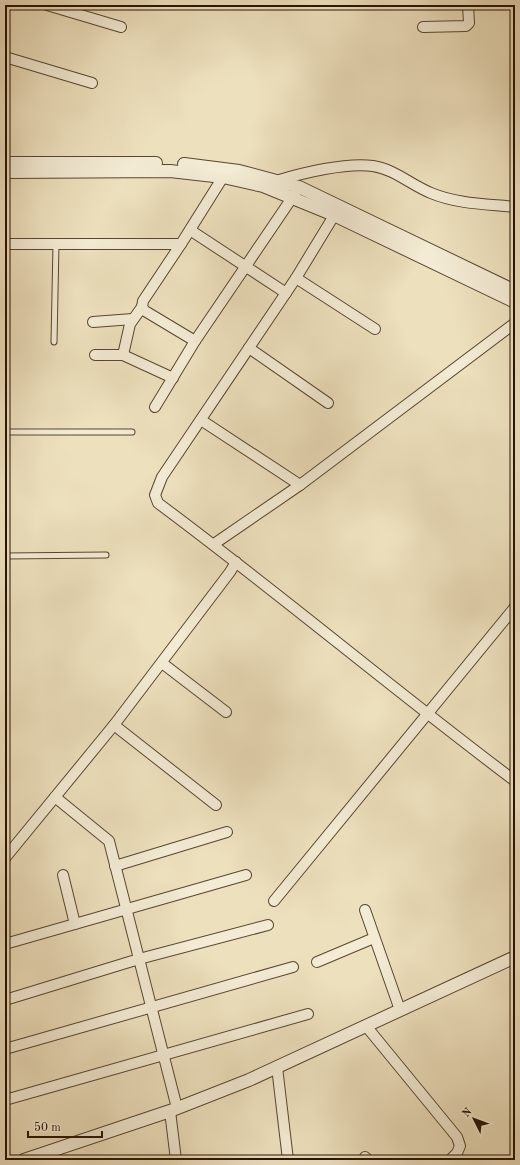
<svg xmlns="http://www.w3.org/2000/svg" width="520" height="1165" viewBox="0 0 520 1165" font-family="'Old Standard TT',serif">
<rect width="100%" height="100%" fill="#ede0bd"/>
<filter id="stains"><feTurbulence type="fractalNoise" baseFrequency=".005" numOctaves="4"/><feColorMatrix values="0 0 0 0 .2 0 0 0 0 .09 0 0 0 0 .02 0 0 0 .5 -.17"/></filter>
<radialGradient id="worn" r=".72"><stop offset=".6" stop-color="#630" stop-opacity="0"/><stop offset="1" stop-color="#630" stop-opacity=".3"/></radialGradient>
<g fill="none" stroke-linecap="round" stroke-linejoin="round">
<defs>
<g id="service">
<path d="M54,342l2,-98"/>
<path d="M5,432h127"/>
<path d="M5,556l101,-1"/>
</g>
<g id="minor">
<path d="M47,5l74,22"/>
<path d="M423,27l43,-1 3,-3 -1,-18"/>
<path d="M5,57l87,26"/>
<path d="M276,181c26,-8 71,-19 97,-15 21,3 38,19 58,27 26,11 56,11 84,14"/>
<path d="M338,209l-42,69 -134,199 -7,18 3,8c121,90 236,187 357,278"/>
<path d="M190,230l96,63"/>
<path d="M5,244h176l42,-67"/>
<path d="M181,244l-38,57 -1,6 3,4 50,30"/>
<path d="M296,278l79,51"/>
<path d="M93,322l40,-3"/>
<path d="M249,348l79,55"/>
<path d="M95,355h28l50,23"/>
<path d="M123,355l7,-31 12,-17"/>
<path d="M155,407l40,-66 101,-149"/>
<path d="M201,420l99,65"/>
<path d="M214,544l86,-59 215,-162"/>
<path d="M162,663l64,49"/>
<path d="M114,725l102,80"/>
<path d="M55,797l54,44 68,267"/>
<path d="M5,858l109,-133 116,-153 6,-10"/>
<path d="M115,866l112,-34"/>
<path d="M63,875l12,49"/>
<path d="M274,901l241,-294"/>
<path d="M365,910l35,100"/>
<path d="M5,944l241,-69"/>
<path d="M317,962l57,-24"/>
<path d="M5,1000l134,-41 129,-34"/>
<path d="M366,1026l91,111 3,9 -3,7 -7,7"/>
<path d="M5,1049l288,-82"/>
<path d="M277,1067l11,93"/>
<path d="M5,1100l303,-86"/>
<path d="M170,1111l6,49"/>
<path d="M365,1157l3,3"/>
</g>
<g id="tertiary">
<path d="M5,163h151"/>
<path d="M184,164l55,7 60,16 216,104"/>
<path d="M5,172l165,-1 53,6 40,9 71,29 181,87"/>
<path d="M24,1160l146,-49 79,-31 266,-123"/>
</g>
</defs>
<use href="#service" stroke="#59462f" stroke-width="7"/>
<use href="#minor" stroke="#59462f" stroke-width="12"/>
<use href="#tertiary" stroke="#59462f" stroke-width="14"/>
<use href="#service" stroke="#f3ebd4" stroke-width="5"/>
<use href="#minor" stroke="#f3ebd4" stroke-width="10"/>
<use href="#tertiary" stroke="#f3ebd4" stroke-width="12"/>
</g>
<rect width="520" height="1165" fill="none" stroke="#ede0bd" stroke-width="20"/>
<rect x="6" y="6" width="508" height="1153" fill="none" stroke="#281300" stroke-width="2"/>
<rect x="10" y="10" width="500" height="1145" fill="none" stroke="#281300"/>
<g transform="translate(474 1119) rotate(312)" stroke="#f3ebd4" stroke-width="3" paint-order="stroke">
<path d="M0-3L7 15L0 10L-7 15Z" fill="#281300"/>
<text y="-6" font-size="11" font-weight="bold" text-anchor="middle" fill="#281300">N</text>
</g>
<path d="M28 1131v6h74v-6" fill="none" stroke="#281300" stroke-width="2"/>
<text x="34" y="1131" font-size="12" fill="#281300" stroke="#f3ebd4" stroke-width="3" paint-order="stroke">50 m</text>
<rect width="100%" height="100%" filter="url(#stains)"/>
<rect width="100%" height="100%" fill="url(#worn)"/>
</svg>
